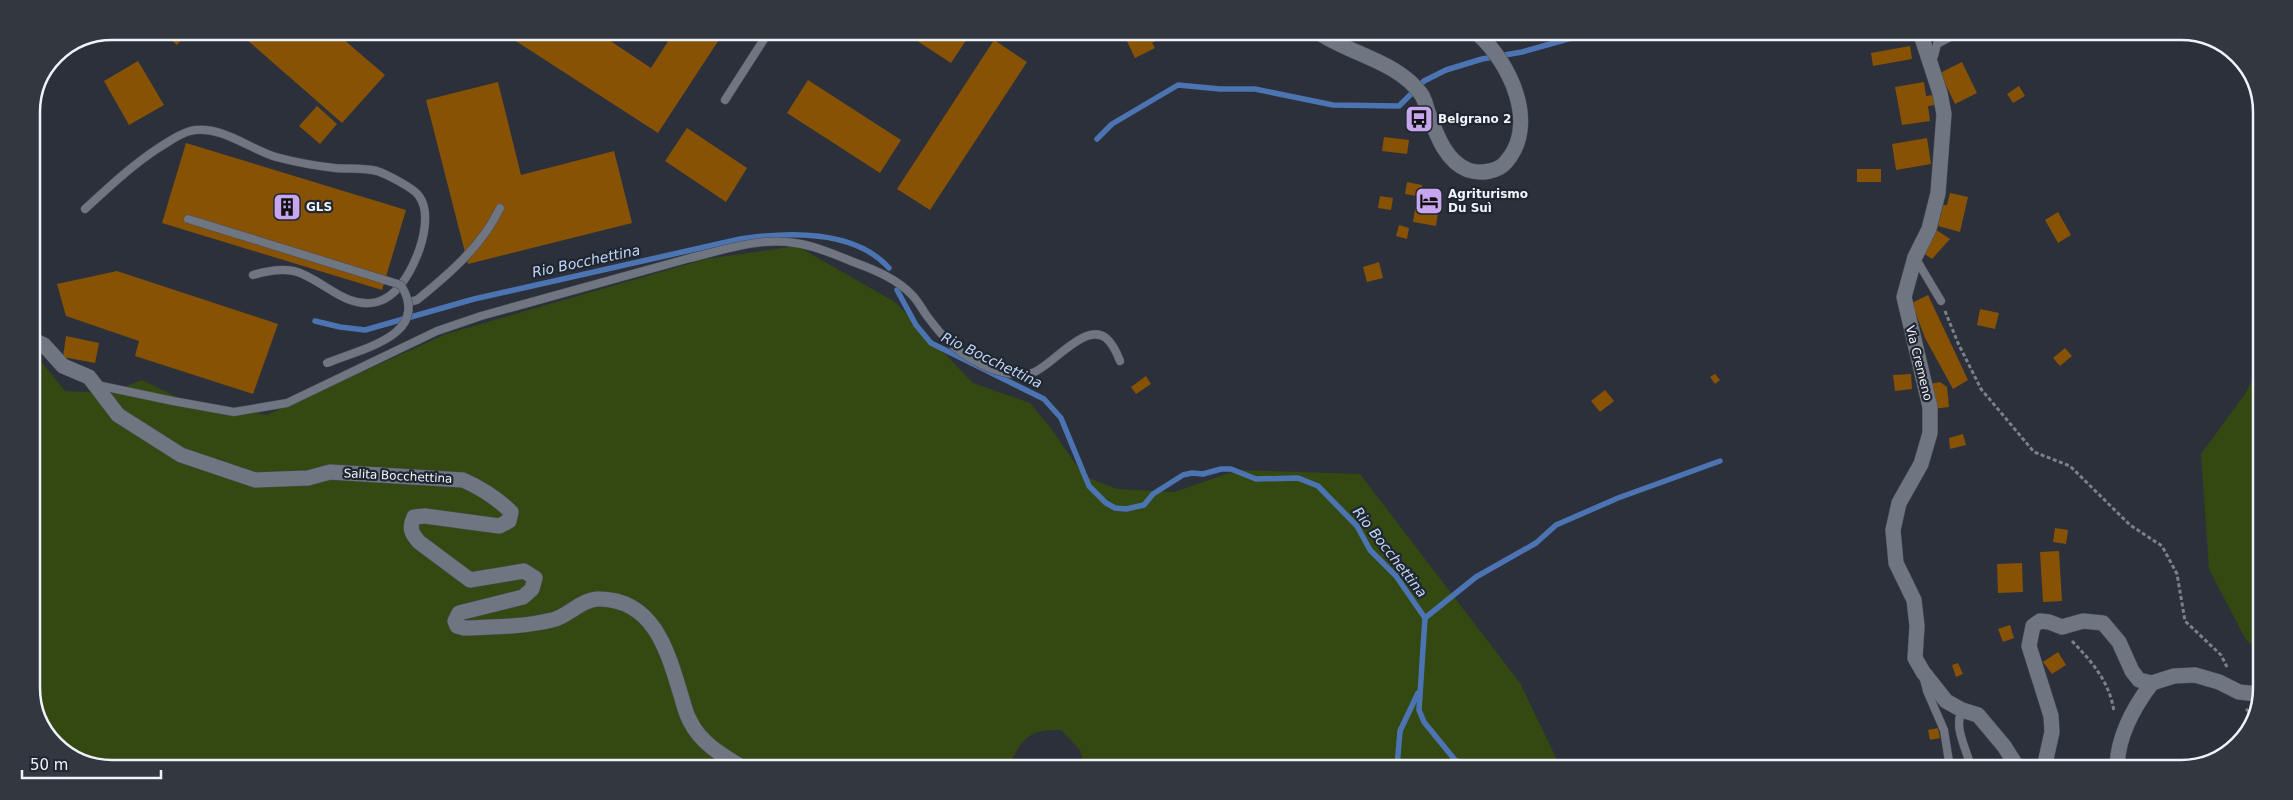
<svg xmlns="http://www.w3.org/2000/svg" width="2293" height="800" viewBox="0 0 2293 800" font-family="'DejaVu Sans',sans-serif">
<rect width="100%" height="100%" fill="#2b303a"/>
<g fill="#344812">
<path d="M797,246l98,56 78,81 57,20 20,24 34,49 33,13 57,3 64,-22 122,4 160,209 41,85 -477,-1 -4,-17 -19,-20c-33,0 -38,7 -52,36l-923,-1 -38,-28 -17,-43 6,-4 2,-18 -8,-8v-315l34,42 44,2 33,-13 37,18 88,17 179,-81 260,-75z"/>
<path d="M2260,365l-2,284 -12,-9 -37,-71 -8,-115 44,-60z"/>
</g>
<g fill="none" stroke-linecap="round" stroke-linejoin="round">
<g stroke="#4d74b2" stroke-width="5.5">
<path d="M1097,139l15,-15 66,-39 42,4h35l78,16 66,1 25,-25 22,-11 36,-11 40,-7 64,-18"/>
<path d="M897,290l19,35 15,18 113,56 17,19 28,68 17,17 9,5 11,1 18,-4 9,-11 30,-19 9,-2 11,1 18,-5h10l25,10 42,-1 20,8 39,40 13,24 26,26 29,42 -6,92 5,12 31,38 16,7"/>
<path d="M315,321l25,6 25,3 109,-31 266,-60c47,-7 114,-10 149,29"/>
<path d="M1425,618l51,-41 60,-34 20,-18 62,-27 102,-37"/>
<path d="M1397,767l3,-36 18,-38"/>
</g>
</g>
<g fill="#875204">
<path d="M161,31h28l-12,14z"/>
<path d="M238,32h97l50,43 -43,48z"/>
<path d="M511,32h86l54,36 23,-36h50l-66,101 -150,-97z"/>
<path d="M905,33h66l-20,30z"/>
<path d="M1127,33h44l-19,10 3,5 -20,10 -11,-23z"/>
<path d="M994,40l33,22 -97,148 -33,-21z"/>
<path d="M1910,46l2,13 -39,7 -2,-13z"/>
<path d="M138,61l26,44 -35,20 -25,-44z"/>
<path d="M1962,62l15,31 -22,11 -15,-31z"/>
<path d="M808,80l93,60 -21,33 -93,-60z"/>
<path d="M498,82l23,93 93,-24 18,72 -164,41 -42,-164z"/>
<path d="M1924,82l2,14 7,-1 2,10 -7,1 2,15 -28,4 -7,-38z"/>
<path d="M2019,86l6,10 -12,7 -6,-9z"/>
<path d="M317,106l20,18 -17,20 -21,-18z"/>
<path d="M687,128l60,40 -21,34 -61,-41z"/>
<path d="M1384,137l25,3 -2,14 -25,-3z"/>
<path d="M1927,138l4,26 -35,6 -4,-26z"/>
<path d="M186,143l220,67 -24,80 -220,-67z"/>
<rect x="1857" y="169" width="24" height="13"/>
<path d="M1407,182l15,3v4l19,3 -5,34 -23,-4 4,-26 -12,-2z"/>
<path d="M1950,193l18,4 -8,35 -22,-6 5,-21h4z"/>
<path d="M1380,196l13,2 -2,12 -13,-2z"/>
<path d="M2058,212l13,23 -13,8 -13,-23z"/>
<path d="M1399,225l10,3 -2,11 -11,-3z"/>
<path d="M1935,229l15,10 -18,20 -12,-8z"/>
<path d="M1379,262l4,16 -16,4 -4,-15z"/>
<path d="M117,271l161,53 -25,70 -118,-38 4,-15 -73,-25 -9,-32z"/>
<path d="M1928,295l40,85 -15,9 -28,-51 -13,-35z"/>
<path d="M1980,309l19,4 -4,16 -18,-4z"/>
<path d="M66,336l33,7 -4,20 -32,-6z"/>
<path d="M2065,348l7,8 -12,10 -7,-8z"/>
<path d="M1715,374l5,6 -5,4 -5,-7z"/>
<path d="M1911,374l1,15 -17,2 -2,-16z"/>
<path d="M1146,376l5,8 -15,10 -5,-7z"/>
<path d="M1940,382l7,5 2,20 -16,2 -3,-25z"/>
<path d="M1605,390l9,11 -14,11 -9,-11z"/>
<path d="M1963,434l3,11 -16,4 -1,-11z"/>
<path d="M2055,528l13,2 -2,14 -13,-2z"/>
<path d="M2059,551l3,50 -19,1 -3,-50z"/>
<path d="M2022,563l1,29 -25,1 -1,-29z"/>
<path d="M2010,625l4,13 -11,4 -5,-13z"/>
<path d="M2058,652l8,13 -14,9 -9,-12z"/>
<path d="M1958,663l5,11 -7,3 -4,-12z"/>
<path d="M1938,728l2,10 -10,2 -2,-10z"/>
</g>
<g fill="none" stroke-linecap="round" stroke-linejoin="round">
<defs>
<g id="service">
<path d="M1929,58l5,-2 3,-12 17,-9"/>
<path d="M725,100l43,-67"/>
<path d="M85,209c24,-22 47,-44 75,-62 10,-6 19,-13 30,-16 30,-7 59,18 86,26 19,5 40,9 59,11 13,1 29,0 42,3 9,3 37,17 42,25 12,16 4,46 -3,62 -7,17 -20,39 -39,44 -32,8 -55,-24 -83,-31 -15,-3 -28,0 -41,4"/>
<path d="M188,219l197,61"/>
<path d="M1916,259l25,42"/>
<path d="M409,302l8,-2c32,-26 65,-54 83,-92"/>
<path d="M97,385l76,16 61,11 53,-9 150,-72 44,-15 209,-58c33,-8 71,-21 105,-15 21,3 41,12 61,20 19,7 41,16 56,32 6,6 10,14 15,21 14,19 29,36 50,46 14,8 38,16 55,11 18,-5 53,-52 74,-35 7,6 11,15 14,23"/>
<path d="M1924,679l3,12 17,39 6,38"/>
<path d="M1962,710c-9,18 5,39 9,58"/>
</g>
<g id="minor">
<path d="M1321,34c32,21 77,28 100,60 4,5 5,13 7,18 8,21 17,49 40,58 12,4 30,2 38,-8 33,-38 4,-99 -28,-128"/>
<path d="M1921,35l19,58 4,21 -6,79 -9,36 -14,28 -11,40 26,110v26l-9,31 -22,39 -6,27 3,33 18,37 3,26 -2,32 8,14 23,29 16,9 16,5 26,31 14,22"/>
<path d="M31,339l13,6 19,21 26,11 29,38 63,40 74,25 53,-2 22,-6 133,8c18,8 34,18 48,32l-2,9 -10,5 -74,-10 -11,1c-5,11 -3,16 5,25l51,38 54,-9 11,7 -3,11 -9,8 -64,16 -4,8 2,5 7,2c29,-1 59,-1 88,-8 16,-3 30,-22 48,-21 53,1 67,50 80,93 3,9 5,20 10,29 10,21 30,33 50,45"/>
<path d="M2044,768l8,-36 -1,-16 -22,-70 4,-20 7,-5 9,1 13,5 21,-6 20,2 16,19 13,29 7,9 13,3 22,-7 21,-1 24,7 20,10 19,2"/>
<path d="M2117,769c0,-32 16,-61 35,-86"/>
</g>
</defs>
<use href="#service" stroke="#484d55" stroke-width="9"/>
<use href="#minor" stroke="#484d55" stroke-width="16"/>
<g stroke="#7c8189" stroke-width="3" stroke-dasharray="4 2.5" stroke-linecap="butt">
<path d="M1945,311l13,32 23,46 53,63 36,14 60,59 32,21 15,28 8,47 36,34 6,12"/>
<path d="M2072,641c20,21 38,41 42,71"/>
<path d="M2246,709l9,8"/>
</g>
<use href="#service" stroke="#6f7681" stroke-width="8"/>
<use href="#minor" stroke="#6f7681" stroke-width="15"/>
<defs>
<path id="service-bridge" d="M327,363c33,-14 105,-27 74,-78l-16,-5"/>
</defs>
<use href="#service-bridge" stroke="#484d55" stroke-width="9" stroke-linecap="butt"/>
<use href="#service-bridge" stroke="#6f7681" stroke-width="8"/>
</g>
<defs>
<symbol id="bus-square" viewBox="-11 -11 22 22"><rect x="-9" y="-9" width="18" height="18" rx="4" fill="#c8a6ef" stroke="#212730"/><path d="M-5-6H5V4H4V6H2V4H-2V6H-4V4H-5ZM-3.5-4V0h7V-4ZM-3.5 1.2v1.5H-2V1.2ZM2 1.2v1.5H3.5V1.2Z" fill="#111"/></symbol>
<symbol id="hotel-square" viewBox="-11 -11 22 22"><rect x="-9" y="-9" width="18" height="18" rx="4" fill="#c8a6ef" stroke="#212730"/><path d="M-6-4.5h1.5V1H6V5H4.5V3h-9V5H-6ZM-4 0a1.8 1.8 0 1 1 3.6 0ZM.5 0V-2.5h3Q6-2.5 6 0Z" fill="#111"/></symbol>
<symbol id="building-square" viewBox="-11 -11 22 22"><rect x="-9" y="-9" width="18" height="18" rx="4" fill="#c8a6ef" stroke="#212730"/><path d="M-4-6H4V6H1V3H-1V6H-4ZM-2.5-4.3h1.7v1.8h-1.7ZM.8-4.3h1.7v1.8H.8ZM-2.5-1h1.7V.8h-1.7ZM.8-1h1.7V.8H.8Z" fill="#111"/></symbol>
</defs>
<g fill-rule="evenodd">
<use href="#bus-square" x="1403" y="103" width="32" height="32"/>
<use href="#hotel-square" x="1413" y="185" width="32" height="32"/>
<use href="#building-square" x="271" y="191" width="32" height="32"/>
</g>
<g text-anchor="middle" stroke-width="4.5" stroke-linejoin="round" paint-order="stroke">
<g font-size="12" font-weight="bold" fill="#f0f4fa" stroke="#212730" text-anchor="start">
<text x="1438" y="123">Belgrano 2</text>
<text x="1448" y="198">Agriturismo<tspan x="1448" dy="14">Du Suì</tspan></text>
<text x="306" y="211">GLS</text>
</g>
<g font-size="12" fill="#f0f4fa" stroke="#212730">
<text transform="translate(1919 363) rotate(76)" y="4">Via Cremeno</text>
<text transform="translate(398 476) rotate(3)" y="4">Salita Bocchettina</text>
</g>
<g font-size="14" font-style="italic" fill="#c1d7fa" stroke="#212730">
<text transform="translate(586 261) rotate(-12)" y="5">Rio Bocchettina</text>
<text transform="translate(992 360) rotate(26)" y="5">Rio Bocchettina</text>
<text transform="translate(1390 552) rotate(52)" y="5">Rio Bocchettina</text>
</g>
</g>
<path d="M0 0H2293V800H0ZM112 40H2181A72 72 0 0 1 2253 112V688A72 72 0 0 1 2181 760H112A72 72 0 0 1 40 688V112A72 72 0 0 1 112 40Z" fill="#323740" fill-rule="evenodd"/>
<path fill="none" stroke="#f0f4fa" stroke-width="2.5" d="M112 40H2181A72 72 0 0 1 2253 112V688A72 72 0 0 1 2181 760H112A72 72 0 0 1 40 688V112A72 72 0 0 1 112 40Z"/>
<path d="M22 770v8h139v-8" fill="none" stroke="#f0f4fa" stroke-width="2.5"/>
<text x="30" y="770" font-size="15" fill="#f0f4fa" stroke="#212730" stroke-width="4" paint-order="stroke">50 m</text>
</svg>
